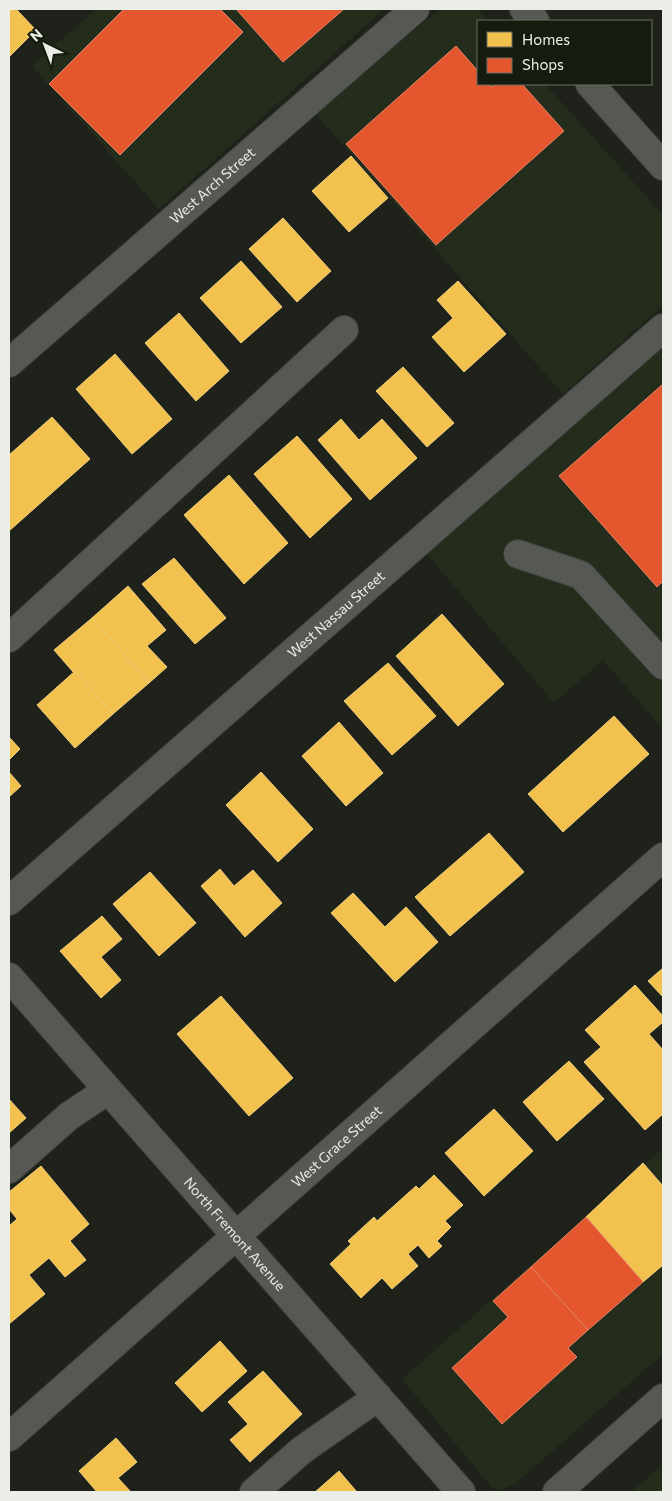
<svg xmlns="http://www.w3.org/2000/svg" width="672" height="1501" viewBox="0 0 672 1501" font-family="Commissioner,sans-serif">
<rect width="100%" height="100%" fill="#1f221b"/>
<g fill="#242c1b">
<path d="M96,9h288l-225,200 -127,-143z"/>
<path d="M440,9h38l11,12h-11v63h67l118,131v90l-100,89 -248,-281z"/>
<path d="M663,348v381l-60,-69 -49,43 -129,-151z"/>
<path d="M663,1148v206l-149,131 -14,5 -8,-2 -90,-109z"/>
<path d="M663,1464v28h-32z"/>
</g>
<g fill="#f2c14e" stroke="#f0ce7c">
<path d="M9,9h7l20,21 -27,27z"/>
<path d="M351,156l37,42 -39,34 -37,-41z"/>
<path d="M283,218l48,53 -34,31 -48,-53z"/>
<path d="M241,261l41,46 -41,36 -41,-45z"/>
<path d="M458,281l48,53 -42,38 -32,-35 21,-19 -16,-18z"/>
<path d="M179,313l50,58 -33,30 -51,-58z"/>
<path d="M115,354l57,65 -40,35 -56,-65z"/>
<path d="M403,367l51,56 -27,24 -51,-56z"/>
<path d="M52,417l38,42 -81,72v-76z"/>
<path d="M341,419l18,21 23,-21 35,39 -47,42 -52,-60z"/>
<path d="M297,436l55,63 -42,39 -56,-64z"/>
<path d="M229,475l59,68 -44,41 -60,-69z"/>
<path d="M174,558l52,60 -31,26 -53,-60z"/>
<path d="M128,586l38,44 -19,16 20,21 -18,16 -57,-65z"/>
<path d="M442,614l62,70 -46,42 -62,-70z"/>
<path d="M92,618l57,65 -36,31 -38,-43 -1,2 -20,-23z"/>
<path d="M388,663l48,53 -44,39 -48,-54z"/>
<path d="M75,671l38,43 -38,34 -38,-43z"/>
<path d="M614,716l35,38 -86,78 -35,-38z"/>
<path d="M339,722l44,51 -37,33 -44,-50z"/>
<path d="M9,737l11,12 -11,11z"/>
<path d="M9,772l12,14 -12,11z"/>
<path d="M261,772l52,57 -35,33 -52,-57z"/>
<path d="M489,833l35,39 -74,64 -35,-39z"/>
<path d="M220,869l14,17 19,-16 29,33 -37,34 -44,-51z"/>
<path d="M150,872l46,51 -37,33 -46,-52z"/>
<path d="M353,893l32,34 21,-20 32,35 -43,40 -64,-69z"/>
<path d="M102,916l20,23 -21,18 20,23 -20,18 -41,-47z"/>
<path d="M663,968v29l-15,-16z"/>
<path d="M635,985l28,31v6l-14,12 14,16v64l-18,16 -61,-68 17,-15 -16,-17z"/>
<path d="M221,996l72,82 -44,38 -72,-82z"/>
<path d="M569,1061l35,38 -47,42 -34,-39z"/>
<path d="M9,1099l17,19 -17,15z"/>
<path d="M494,1109l39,42 -49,45 -39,-43z"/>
<path d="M643,1163l20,23v79l-20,17 -57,-65z"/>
<path d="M41,1166l48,58 -19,17 16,19 -21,17 -16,-19 -20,17 16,19 -36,30v-98l8,-7 -8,-10v-17z"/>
<path d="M434,1175l29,30 -18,16 6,6 -14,14 5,5 -13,12 -11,-13 -10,9 10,12 -26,23 -10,-11 -21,20 -31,-34 21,-20 -3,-3 26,-24 3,4 39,-35 3,3z"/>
<path d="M220,1341l27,30 -45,41 -27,-29z"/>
<path d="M263,1371l39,43 -52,48 -20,-22 18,-16 -20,-22z"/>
<path d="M116,1438l21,24 -19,16 13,14h-34l-18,-21z"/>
<path d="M339,1471l18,21h-42z"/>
</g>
<g fill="#e4572e" stroke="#e68465">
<path d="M124,9h96l23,23 -123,123 -71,-71z"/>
<path d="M236,9h108l-61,53z"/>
<path d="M456,46l22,25v13h11l3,3 3,-3h27l42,47 -128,114 -90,-101z"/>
<path d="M663,384v197l-6,6 -98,-111z"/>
<path d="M586,1217l57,65 -55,48 -57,-63z"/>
<path d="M531,1267l57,63 -20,18 9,9 -75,67 -50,-56 56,-51 -15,-16z"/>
</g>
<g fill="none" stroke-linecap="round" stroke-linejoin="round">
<defs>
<g id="minor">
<path d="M524,9l11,12"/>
<path d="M590,84l73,82"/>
<path id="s1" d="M9,363l406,-354"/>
<path d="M518,554l63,21 82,90"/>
<path d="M9,638l335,-308"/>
<path id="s2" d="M9,901l654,-573"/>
<path id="s3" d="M9,977l452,515"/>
<path d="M9,1169l60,-53 39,-26"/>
<path id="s4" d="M9,1437l654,-580"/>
<path d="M254,1492l48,-42 76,-53"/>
<path d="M557,1492l106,-94"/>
</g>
</defs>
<use href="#minor" stroke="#3a3c37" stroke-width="30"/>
<use href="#minor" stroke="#565853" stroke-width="28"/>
</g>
<g text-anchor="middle" stroke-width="5" stroke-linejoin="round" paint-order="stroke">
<g font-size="14" fill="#eaeee6" stroke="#161b0f">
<text dy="5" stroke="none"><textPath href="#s1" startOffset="270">West Arch Street</textPath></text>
<text dy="5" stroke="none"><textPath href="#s2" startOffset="435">West Nassau Street</textPath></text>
<text dy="5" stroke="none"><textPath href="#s4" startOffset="438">West Grace Street</textPath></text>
<text dy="5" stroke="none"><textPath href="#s3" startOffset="342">North Fremont Avenue</textPath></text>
</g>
</g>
<rect width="672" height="1501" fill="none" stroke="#eaeee6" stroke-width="20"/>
<rect x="477" y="20" width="175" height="65" fill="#161b0f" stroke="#6b6f65"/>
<rect x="487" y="32" width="25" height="15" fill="#f2c14e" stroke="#6b6f65"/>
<text x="522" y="45" font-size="15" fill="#eaeee6">Homes</text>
<rect x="487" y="58" width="25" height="15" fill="#e4572e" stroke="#6b6f65"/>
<text x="522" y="70" font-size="15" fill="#eaeee6">Shops</text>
<g transform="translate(45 45) rotate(318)" stroke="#161b0f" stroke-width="4" paint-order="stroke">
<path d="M0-4L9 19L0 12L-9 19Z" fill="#eaeee6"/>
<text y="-8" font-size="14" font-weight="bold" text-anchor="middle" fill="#eaeee6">N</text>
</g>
</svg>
